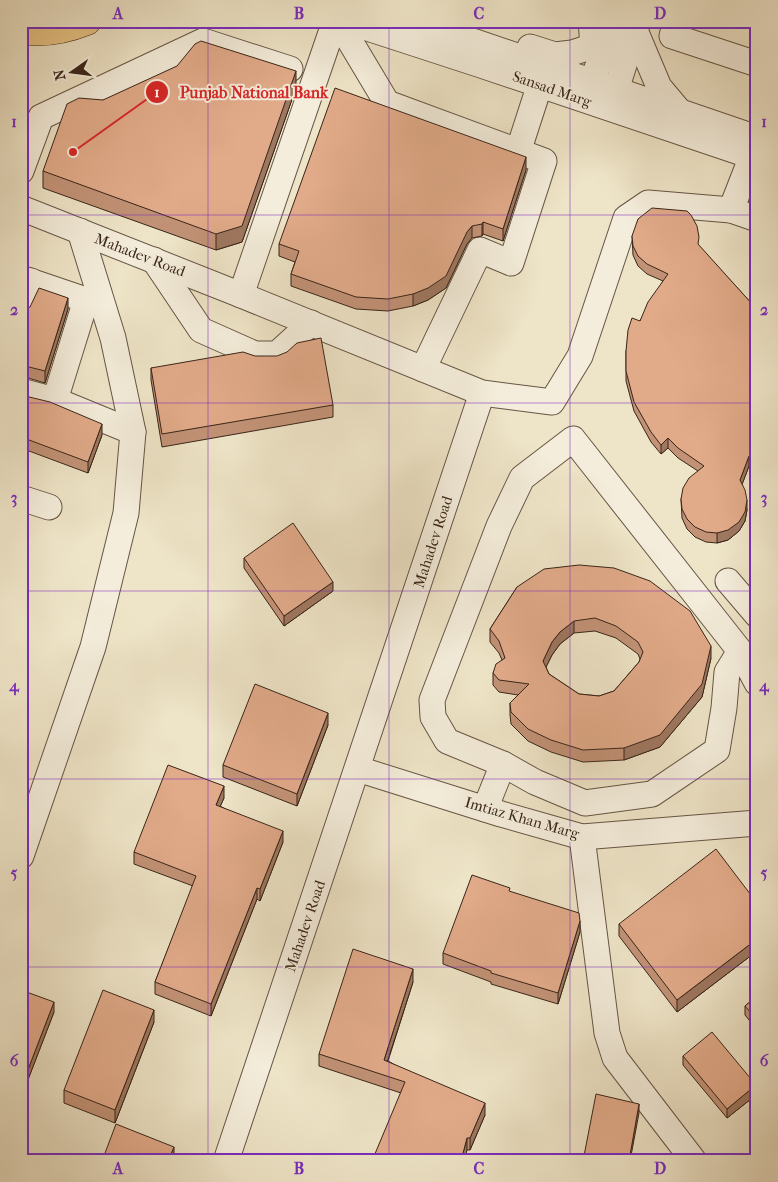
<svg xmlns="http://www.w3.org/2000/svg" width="778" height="1182" viewBox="0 0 778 1182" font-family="'IM FELL French Canon',serif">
<rect width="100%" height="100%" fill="#eee4c7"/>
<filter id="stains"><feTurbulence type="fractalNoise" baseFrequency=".004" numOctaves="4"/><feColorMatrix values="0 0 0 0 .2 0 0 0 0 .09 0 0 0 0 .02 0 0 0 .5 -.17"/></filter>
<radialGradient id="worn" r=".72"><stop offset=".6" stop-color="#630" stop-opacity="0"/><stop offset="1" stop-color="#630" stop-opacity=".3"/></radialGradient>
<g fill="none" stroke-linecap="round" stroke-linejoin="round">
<defs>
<g id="minor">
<path d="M338,21l49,82 157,58 -33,102 -31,-13 -57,119"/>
<path d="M346,21l132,43 279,94"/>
<path d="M414,21l343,117"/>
<path d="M676,21l-4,15 85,28"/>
<path d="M635,30l24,57 21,25"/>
<path d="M530,47l25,8 17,-2 21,-7 -2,-25"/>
<path d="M616,90l21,-66"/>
<path d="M592,97v-15l22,-61"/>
<path d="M518,152l22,-68"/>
<path d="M21,171l20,-54 162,-76 87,28"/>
<path d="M21,208l220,87 241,98 70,9 28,-46 46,-138 22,-15 83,7 26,9"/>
<path d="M731,210l21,-54"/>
<path d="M154,260l47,70 54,24h22l34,-31"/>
<path d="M21,278l65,22 -31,100"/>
<path d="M241,295l94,-274"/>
<path d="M21,307l10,-26"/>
<path d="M21,391l34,9 78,32"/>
<path d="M21,498l28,9"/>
<path d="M728,581l29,34"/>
<path d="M740,651l-13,21 -3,36 -7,42 -65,44 -67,9 -50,-21 -32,-18 -56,-23 -14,-24 -1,-17 67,-174 23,-48 51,-39 167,212 17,32"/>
<path d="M358,769l143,45 81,23 175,-14"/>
<path d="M485,809l18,-45"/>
<path d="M582,837l25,196 8,25 79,103"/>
<path d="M21,856l72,-209 33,-134 7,-81 -20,-94 -33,-107"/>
<path d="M226,1161l256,-768"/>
</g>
<path id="major" d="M21,30c22,4 46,-1 66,-9"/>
</defs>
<use href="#minor" stroke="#654" stroke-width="27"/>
<use href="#major" stroke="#392519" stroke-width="29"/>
<use href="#minor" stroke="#f4eddb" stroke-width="25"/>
<use href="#major" stroke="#e7c284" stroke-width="28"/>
</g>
<g fill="#c29276" stroke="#392519" fill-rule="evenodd">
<path d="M296,88l-54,154 -26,8 -173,-62v-17l60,-71z"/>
<path d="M526,170l-23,71 -20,-7 -1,2 -10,2 -5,6 -21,44 -18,12 -15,6 -25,5 -32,-2 -65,-23v-12l4,-12 -16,-6v-12z"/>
<path d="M632,236l67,10 54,59h4v163l-8,-2 -7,18 5,26 -2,11 -6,10 -11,9 -11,3 -11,-1 -11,-5 -8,-8 -5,-11 -1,-19 17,-28 -20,-13 -10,-10 -7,6 -10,-12 -17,-31 -8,-30v-30l14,-30 23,-40 -16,-7 -9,-8 -5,-11z"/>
<path d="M68,309l-23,74 -20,-6h-4v-64z"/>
<path d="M151,368l182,37v12l-171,30 -11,-67z"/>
<path d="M21,395l81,40 -14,38 -67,-25z"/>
<path d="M244,558l89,33 -49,35 -40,-58z"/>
<path d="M517,587l194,71 -9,39 -42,50 -36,13 -41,2 -32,-10 -23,-11 -17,-17 -1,-9v-12l8,-8 -19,-3 -6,-7v-12l9,-13 -3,-7 -9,-11v-13zM595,631l21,7 22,16 2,5 -1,3 -25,29 -15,5 -20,-2 -30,-20 -3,-7 6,-12 8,-11 14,-11z"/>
<path d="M328,725l-31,81 -74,-29v-12z"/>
<path d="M224,798l-4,8 63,36 -23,59 -3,-2 -46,117 -56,-22v-12l38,-96 -59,-22v-12z"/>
<path d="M510,892l70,40 -22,72 -67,-20v-2l-48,-18v-11z"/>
<path d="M757,903v48l-80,61 -58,-76v-12z"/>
<path d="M413,982l-25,79 97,54 -15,35h-3l-66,-57 -82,-27v-12z"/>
<path d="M757,984v46l-12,-15v-9l11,-9 -2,-2v-9z"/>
<path d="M21,990l33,22 -30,78 -3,-2z"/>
<path d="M154,1022l-39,101 -51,-20v-13z"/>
<path d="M683,1056l73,39 -29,23 -44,-53z"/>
</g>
<g fill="#9e7760" stroke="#392519">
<path d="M296,71v17l-54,154 -26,8v-16z"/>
<path d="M526,157v13l-23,71v-12z"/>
<path d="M483,222v12l-1,2v-12z"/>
<path d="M472,226v12l-5,6 -21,44 -18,12 -15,6v-12z"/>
<path d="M68,298v11l-23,74v-12z"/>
<path d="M102,424v11l-14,38v-11z"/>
<path d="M668,438v10l-7,6v-9z"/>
<path d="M749,456v10l-9,24v-10z"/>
<path d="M747,500v10l-2,11 -6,10 -11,9 -11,3v-10z"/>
<path d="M333,582v9l-49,35v-10z"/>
<path d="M574,621v12l-14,11 -8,11 -9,18v-12l9,-19 8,-10z"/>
<path d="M711,646v12l-9,39 -42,50 -36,13v-12z"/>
<path d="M328,713v12l-31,81v-12z"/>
<path d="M224,786v12l-8,18v-11z"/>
<path d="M283,831v11l-23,59v-12z"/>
<path d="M257,888v11l-46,117v-12z"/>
<path d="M580,921v11l-22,72v-11z"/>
<path d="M757,939v12l-80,61v-12z"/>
<path d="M413,969v13l-29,90v-12z"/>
<path d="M54,1002v10l-30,78v-10z"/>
<path d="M154,1010v12l-39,101v-13z"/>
<path d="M756,1085v10l-29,23v-9z"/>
<path d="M485,1103v12l-15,35v-12z"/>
<path d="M639,1104v9l-9,48h-1z"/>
<path d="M467,1138v12l-3,11h-3z"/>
<path d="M174,1147v11l-1,3h-5z"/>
</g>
<g fill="#e1aa89" stroke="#392519" fill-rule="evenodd">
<path d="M201,41l95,30 -54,155 -26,8 -173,-63 24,-67 12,-6 24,2 74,-34 18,-22z"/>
<path d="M335,88l191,69 -23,72 -20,-7 -1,2 -10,2 -5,6 -21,44 -18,12 -15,6 -25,5 -32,-2 -65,-23 8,-23 -20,-7z"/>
<path d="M652,208l35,3 4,4 6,11 2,11 -1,7 55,61h4v154l-8,-3 -9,24 5,10 2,10 -2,12 -6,10 -11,8 -11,3 -11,-1 -11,-5 -8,-8 -5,-10 -1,-10 2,-11 6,-10 15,-12 -26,-18 -10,-10 -7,7 -10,-13 -17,-30 -8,-31v-20l2,-21 4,-12 8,3 8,-19 20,-28 -21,-10 -9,-8 -5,-10 -1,-10 6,-17z"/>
<path d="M39,288l29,10 -23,73 -20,-5h-4v-53l1,-3 8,-3z"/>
<path d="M321,338l12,67 -171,29 -11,-66 92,-16 12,4h22l10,-4 10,-9z"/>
<path d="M21,395l29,7 52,22 -14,38 -67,-25z"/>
<path d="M293,523l40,59 -49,34 -40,-58z"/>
<path d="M579,565l35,3 36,13 40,30 21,35 -9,38 -42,51 -36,13 -41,2 -32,-10 -23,-11 -17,-17 -1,-9 19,-19 -30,-4 -6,-7 3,-9 9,-6 -6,-17 -9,-12 27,-42 27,-18zM595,618l21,8 22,16 5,10 -4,10 -25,29 -15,5 -20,-2 -30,-20 -6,-13 9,-19 8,-10 14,-11z"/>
<path d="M255,684l73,29 -31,81 -74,-29z"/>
<path d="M168,765l56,21 -8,19 67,26 -23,58 -3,-1 -46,116 -56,-22 41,-106 -62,-24z"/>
<path d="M716,849l41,54v36l-80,61 -58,-76z"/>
<path d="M472,875l38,13 -1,3 70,22 1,8 -22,72 -67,-20v-2l-48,-18z"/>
<path d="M353,949l60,20 -29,91 101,43 -15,35h-3l-6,23h-89l33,-79 -86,-28z"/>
<path d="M21,990l33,12 -30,78 -3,-1z"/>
<path d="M103,990l51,20 -39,100 -51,-20z"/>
<path d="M757,996v24l-12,-14z"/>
<path d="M712,1032l44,53 -29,24 -44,-53z"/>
<path d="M596,1094l43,10 -10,57h-46z"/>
<path d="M116,1124l58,23 -6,14h-66z"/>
</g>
<path fill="none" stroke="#7b2cbf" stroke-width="1" stroke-opacity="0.55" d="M208,21v1140M389,21v1140M570,21v1140M21,215h736M21,403h736M21,591h736M21,779h736M21,967h736"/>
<g text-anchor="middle" stroke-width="4" stroke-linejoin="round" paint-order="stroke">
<g font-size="15" fill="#392519" stroke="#f4eddb">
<text transform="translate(552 89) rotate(19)" y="5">Sansad Marg</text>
<text transform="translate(140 255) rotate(21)" y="5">Mahadev Road</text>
<text transform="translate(433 542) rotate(-72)" y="5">Mahadev Road</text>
<text transform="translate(522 818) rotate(16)" y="5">Imtiaz Khan Marg</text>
<text transform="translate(305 926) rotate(-71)" y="5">Mahadev Road</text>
</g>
</g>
<path fill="none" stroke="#d62828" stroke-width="2" d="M73 152L157 92"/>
<g fill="#d62828" stroke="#f4eddb" stroke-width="2">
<circle cx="73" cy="152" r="5"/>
<circle cx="157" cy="92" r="12"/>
</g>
<g font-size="15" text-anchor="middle" font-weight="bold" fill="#fff">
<text x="157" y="97">1</text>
</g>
<g font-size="16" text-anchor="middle" font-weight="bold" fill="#d62828" stroke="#f4eddb" stroke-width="4" stroke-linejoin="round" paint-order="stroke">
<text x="254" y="98">Punjab National Bank</text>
</g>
<rect width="778" height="1182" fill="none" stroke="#eee4c7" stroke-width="55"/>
<g transform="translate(72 72) rotate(256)" stroke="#f4eddb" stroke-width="4" paint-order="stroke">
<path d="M0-4L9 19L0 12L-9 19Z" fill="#392519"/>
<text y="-8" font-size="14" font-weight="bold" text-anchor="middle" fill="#392519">N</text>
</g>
<rect x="28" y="28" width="722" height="1126" fill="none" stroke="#7b2cbf" stroke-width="2"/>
<g font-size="16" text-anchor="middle" font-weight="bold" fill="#7b2cbf">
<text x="118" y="19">A</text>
<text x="299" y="19">B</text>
<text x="479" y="19">C</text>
<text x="660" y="19">D</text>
<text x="14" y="127">1</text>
<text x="764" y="127">1</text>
<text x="14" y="315">2</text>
<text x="764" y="315">2</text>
<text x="14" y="503">3</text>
<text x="764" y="503">3</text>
<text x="14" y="691">4</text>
<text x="764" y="691">4</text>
<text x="14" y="878">5</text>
<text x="764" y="878">5</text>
<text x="14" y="1066">6</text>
<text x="764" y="1066">6</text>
<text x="118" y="1174">A</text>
<text x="299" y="1174">B</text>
<text x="479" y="1174">C</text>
<text x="660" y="1174">D</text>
</g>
<rect width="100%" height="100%" filter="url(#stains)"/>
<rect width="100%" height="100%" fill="url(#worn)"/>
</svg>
